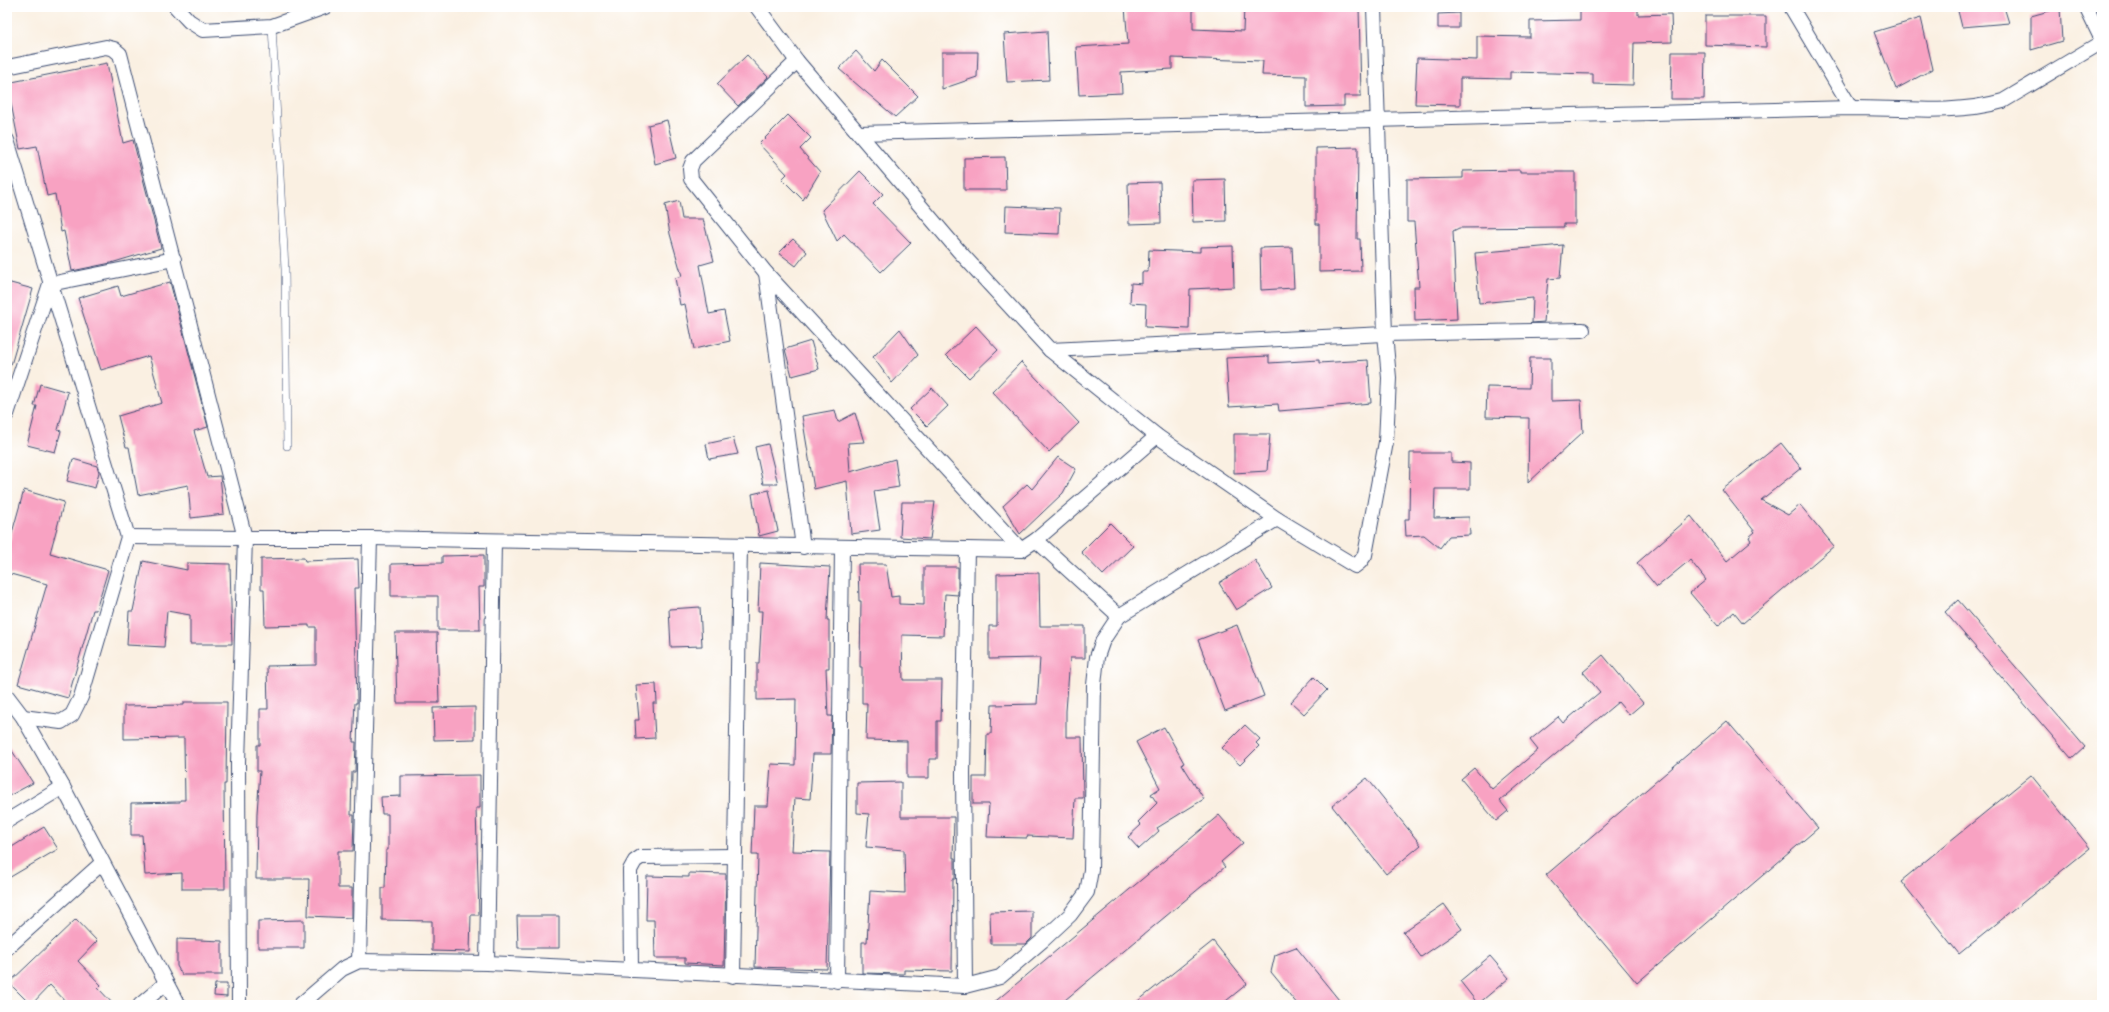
<svg xmlns="http://www.w3.org/2000/svg" width="2109" height="1012" viewBox="0 0 2109 1012" font-family="Itim,sans-serif">
<rect width="100%" height="100%" fill="#fff"/>
<filter id="ink" filterUnits="userSpaceOnUse"><feTurbulence type="fractalNoise" baseFrequency=".025" numOctaves="2"/><feDisplacementMap in="SourceGraphic" scale="8" xChannelSelector="R" yChannelSelector="G"/><feConvolveMatrix kernelMatrix="1 2 1 2 8 2 1 2 1" color-interpolation-filters="sRGB"/></filter>
<filter id="wash" filterUnits="userSpaceOnUse"><feTurbulence type="fractalNoise" baseFrequency=".012" numOctaves="4" result="noise"/><feDisplacementMap in="SourceGraphic" scale="16" xChannelSelector="R" yChannelSelector="G"/><feGaussianBlur stdDeviation="0.9" result="paint"/><feColorMatrix in="noise" values="0 0 0 0 0 0 0 0 0 0 0 0 0 0 0 0 0 1.4 0 .05"/><feComposite in="paint" operator="in"/></filter>
<g filter="url(#wash)">
<rect width="100%" height="100%" fill="#faf0e2"/>
<g id="blocks">
<g fill="#f8a2c2">
<path d="M1125,7h68v22l50,2 1,-24h115l2,89h-17v10l-38,1v-31l-44,-1 1,-14 -91,-3v11l-51,3 1,21 -43,2 -3,-48 52,-3z"/>
<path d="M1957,7h47l5,16 -47,4z"/>
<path d="M1638,8v7l33,-1 1,28 -38,1 -1,42 -40,-1v-10l-83,-2v7l-50,-1v27l-45,-1 2,-46 60,2v-24l53,1v-16l50,-1v-11z"/>
<path d="M2060,8l2,33 -31,9v-34z"/>
<path d="M1459,13v15h-21v-14z"/>
<path d="M1705,16h61v31l-61,-2z"/>
<path d="M1921,18l12,51 -37,20 -22,-57z"/>
<path d="M1047,31l2,49 -42,2 -3,-48z"/>
<path d="M856,51l18,20 8,-11 36,36 -23,21 -56,-48z"/>
<path d="M942,52h36l-1,25 -35,12z"/>
<path d="M1672,52h33l-1,47h-33z"/>
<path d="M747,55l21,22 -30,29 -21,-22z"/>
<path d="M107,63l16,80 10,-3 28,108 -50,15 -39,8 -8,-40 -3,1 -6,-38 -8,2 -10,-50 -17,3 -13,-66z"/>
<path d="M788,115l23,23 -11,11 20,23 -17,28 -21,-21 5,-5 -28,-30z"/>
<path d="M667,120l9,38 -21,6 -7,-39z"/>
<path d="M1358,147l-1,92h3l1,32 -42,1v-48h-3v-76z"/>
<path d="M1005,157l1,33h-42v-32z"/>
<path d="M1520,170v2h55v52h-11v3l-105,1 -6,3 4,88 -42,2 -1,-34h5l-5,-65h-7v-43l56,-1v-7z"/>
<path d="M860,171l23,23 -10,10 38,39 -30,29 -37,-38 -7,7 -15,-31z"/>
<path d="M1225,179l1,42 -33,1 -1,-42z"/>
<path d="M1160,182l1,41 -32,1 -1,-41z"/>
<path d="M679,201l3,18h21l11,42 -14,4 9,49 15,-3 6,30 -36,8 -9,-45 -5,1 -5,-27 7,-2 -12,-42 -5,-29z"/>
<path d="M1006,206l54,2 -1,26 -54,-2z"/>
<path d="M793,239l14,13 -11,14 -17,-13z"/>
<path d="M1563,245l-3,33 -12,1 -4,43 -12,1 1,-25 -54,5 -4,-50z"/>
<path d="M1233,246l1,41 -44,2 -1,40 -44,-2 1,-23 -16,-1 1,-20 11,1v-12h6l1,-22 51,2v-5z"/>
<path d="M1292,247l2,41 -33,2 -1,-42z"/>
<path d="M7,282l26,7 -22,76h-4z"/>
<path d="M170,282l38,145 -14,4 13,46 13,-1 4,38 -33,4 -3,-33 -50,10 -9,-48h-3l-8,-31 44,-13 -13,-47 -48,14 -23,-72 40,-12 3,10z"/>
<path d="M976,326l22,24 -29,28 -23,-23z"/>
<path d="M900,329l18,26 -26,28 -19,-26z"/>
<path d="M811,341l8,28 -27,7 -7,-27z"/>
<path d="M1269,356v7l50,-3v3l49,-3 3,43 -92,8 -1,-7 -49,3 -3,-49z"/>
<path d="M1530,358h21v43l30,-1 2,32 -55,51 1,-65 -43,-1 1,-30 42,1z"/>
<path d="M1021,362l58,61 -30,29 -57,-60z"/>
<path d="M40,384l28,8 -10,38 3,1 -6,21 -28,-7 10,-39h-3z"/>
<path d="M932,388l16,18 -21,20 -17,-17z"/>
<path d="M835,410l3,12 17,-9 9,29 -16,1 2,29 45,-13 4,28 -25,4 6,39 -29,4 -4,-53 -33,8 -12,-73z"/>
<path d="M1234,434h36l-3,37 -33,2z"/>
<path d="M733,438l5,16 -29,5 -3,-15z"/>
<path d="M1781,443l20,25 -40,32 27,15 12,-10 34,41 -91,77 -9,-11 -16,14 -28,-33 16,-13 -16,-20 -33,27 -20,-24 54,-47 36,45 24,-20 -2,-4 6,-5 -33,-42z"/>
<path d="M768,444l10,40h-15l-8,-37z"/>
<path d="M1410,453h41v9l19,1v26h-35l-1,29 35,-1 1,18 -21,1 -9,12 -16,-13 -18,1 -1,-17h4z"/>
<path d="M1058,457l18,12 -13,24 -43,41 -17,-28 24,-22 5,5z"/>
<path d="M73,459l24,7 2,6 -4,16 -28,-7z"/>
<path d="M24,490l40,12 -14,51 58,17 -12,40h-3l-25,88 -50,-14 29,-100 -40,-11v-22z"/>
<path d="M769,490l9,41 -19,5 -7,-42z"/>
<path d="M902,502h33l-5,37 -30,-2z"/>
<path d="M1110,523l23,23 -30,29 -22,-23z"/>
<path d="M484,555v32h-5l1,43h-42v-34h-47v-32l51,-1v-7z"/>
<path d="M304,558l1,3 53,-2 1,29h-5l3,111v4h-2l-2,39h3l-1,30h-3l-1,43h3l-1,36h-15v37h14v30l-44,-2 1,-37h-53l1,-66 3,-42h-3v-26h3v-36h8l-1,-43 49,-1v-38h-7v-2l-44,1 -1,-37h-3v-30z"/>
<path d="M1255,560l17,28 -36,22 -17,-27z"/>
<path d="M143,561l44,9v-7l43,1 2,80h-42v-29l-23,-4 -3,36 -37,-2 2,-34h4z"/>
<path d="M760,563l70,4 -3,53h2v48h-3l2,48h4l-1,38h-18l-3,45 -15,-1 -3,53 38,1 -3,117 -72,-2 3,-112h-6l2,-49h14l3,-42 24,1 1,-66 -39,1v-37h2l3,-52h-4z"/>
<path d="M858,564h28l5,33 8,-1v8l25,1v-38h34v28l-13,-1 -2,42 -41,-1 1,45h39l-1,41h-4v38h-8v19h-22v-37l-41,-1 1,-37h-5v-36h-2l1,-66h-2z"/>
<path d="M1039,573l1,53h45v32h-15l-4,53v26h16l1,61h-8l-2,40 -46,-2v2l-40,-1 2,-33h-16v-27h13l1,-43h4l1,-29 45,-1 3,-46 -51,1v-33h8v-52z"/>
<path d="M1958,600l127,147 -13,12 -127,-147z"/>
<path d="M700,607l2,39 -31,1 -2,-38z"/>
<path d="M1237,625l27,71 -39,15 -27,-71z"/>
<path d="M395,633h42l2,70h-42z"/>
<path d="M1603,655l40,48 -14,12 -11,-13 -118,99 8,10 -12,10 -35,-42 13,-11 18,21 46,-39 -8,-10 28,-23 5,6 37,-31 -17,-20z"/>
<path d="M1314,677l13,13 -23,24 -13,-12z"/>
<path d="M656,684l1,19h-4l2,35 -19,1 -1,-19h4l-3,-35z"/>
<path d="M184,702h43l-1,82h-2l1,105h-43v-16l-37,2 -3,-40h-11v-32l49,-1v-2h5l-1,-58v-4l-60,1v-33l60,-1z"/>
<path d="M475,707v32l-41,1 -1,-32z"/>
<path d="M1727,721l91,107 -181,155 -91,-108z"/>
<path d="M1245,725l15,14 -4,4 3,3 -19,19 -18,-17z"/>
<path d="M1164,727l20,36 -2,1 22,35 -47,29 2,3 -20,18 -11,-12 13,-12 -3,-3 19,-19 -6,-9 9,-6 -24,-46z"/>
<path d="M7,743l26,40 -26,14z"/>
<path d="M480,775v33h-4l3,107h-8l-1,37 -38,-1v-30l-50,-1v-32h3l1,-38h2v-36h-6l-1,-17 20,-1v-20z"/>
<path d="M2031,775l59,73 -131,106 -58,-73z"/>
<path d="M1367,778l54,67 -35,29 -54,-68z"/>
<path d="M901,782v35h53l-1,41h2v21h-2l-1,92 -48,-1v4l-42,-1v-31h5l3,-51 35,2 -1,-43 -38,-3 3,-33 -12,-1v-30z"/>
<path d="M1219,815l24,28 -22,19 4,5 -166,138h-68z"/>
<path d="M44,827l14,22 -51,30v-29z"/>
<path d="M689,873l37,1 -2,91 -39,-2v-5h-30l-1,-38h-8l1,-44 42,1z"/>
<path d="M1444,904l18,25 -41,28 -18,-25z"/>
<path d="M1032,911v27l-6,6h-35l-1,-32z"/>
<path d="M517,916h42v32h-41z"/>
<path d="M76,919l21,22 -19,20 23,24 -3,3 16,17h-45l-19,-20 -19,20 -22,-22z"/>
<path d="M304,920v28h-46v-27z"/>
<path d="M177,939l45,2v34h-40l-5,-9z"/>
<path d="M1213,941l34,43 -26,21h-88z"/>
<path d="M1296,947l47,58h-45l-27,-33 4,-17z"/>
<path d="M1490,956l19,22 -31,26 -18,-23z"/>
<path d="M215,984h12v13l-13,-1z"/>
</g>
</g>
</g>
<g filter="url(#ink)">
<use href="#blocks" fill-opacity="0" stroke="#3c4c72" stroke-width="1"/>
<g fill="none" stroke-linecap="round" stroke-linejoin="round">
<defs>
<path id="service" d="M272,26l13,243 2,177"/>
<g id="minor">
<path d="M176,7l13,14 14,9 69,-4 53,-19"/>
<path d="M757,7l40,54 161,189 92,100 107,86 120,83 78,47 5,-4 5,-7 21,-113 3,-64 -4,-44 -11,-327"/>
<path d="M1791,7l60,101"/>
<path d="M2086,7l16,33"/>
<path d="M7,67l99,-20 8,2 6,5 125,484 -117,-1"/>
<path d="M859,133l992,-25c50,0 104,7 152,-7l99,-59"/>
<path d="M7,140l121,397 -47,160 -9,18 -11,7 -38,-5"/>
<path d="M766,273l-75,-94 -1,-10 3,-8 104,-100"/>
<path d="M50,284l124,-25"/>
<path d="M1050,350l335,-16 198,-4"/>
<path d="M7,414l43,-130"/>
<path d="M370,538l651,12 15,-10 121,-104"/>
<path d="M1036,540l83,76"/>
<path d="M803,547l-37,-274 255,277"/>
<path d="M7,696l16,21 40,70 115,218"/>
<path d="M7,821l56,-34"/>
<path d="M7,948l95,-85"/>
<path d="M487,963l7,-422"/>
<path d="M631,970l-1,-100 5,-9 6,-4 94,-1"/>
<path d="M733,976l7,-430"/>
<path d="M837,981l5,-434"/>
<path d="M965,986l-2,-212 4,-225"/>
<path d="M140,1005l26,-22"/>
<path d="M239,1005l-1,-243 7,-224h125l-11,423"/>
<path d="M300,1005l42,-36 17,-8 128,2 478,23 35,-9 42,-36 28,-26 17,-23 4,-22 3,-185 3,-28 6,-17 16,-24 158,-97"/>
</g>
</defs>
<use href="#service" stroke="#3c4c72" stroke-width="8"/>
<use href="#minor" stroke="#3c4c72" stroke-width="16"/>
<use href="#service" stroke="#fff" stroke-width="7"/>
<use href="#minor" stroke="#fff" stroke-width="14"/>
</g>
</g>
<rect width="2109" height="1012" fill="none" stroke="#fff" stroke-width="24"/>
</svg>
